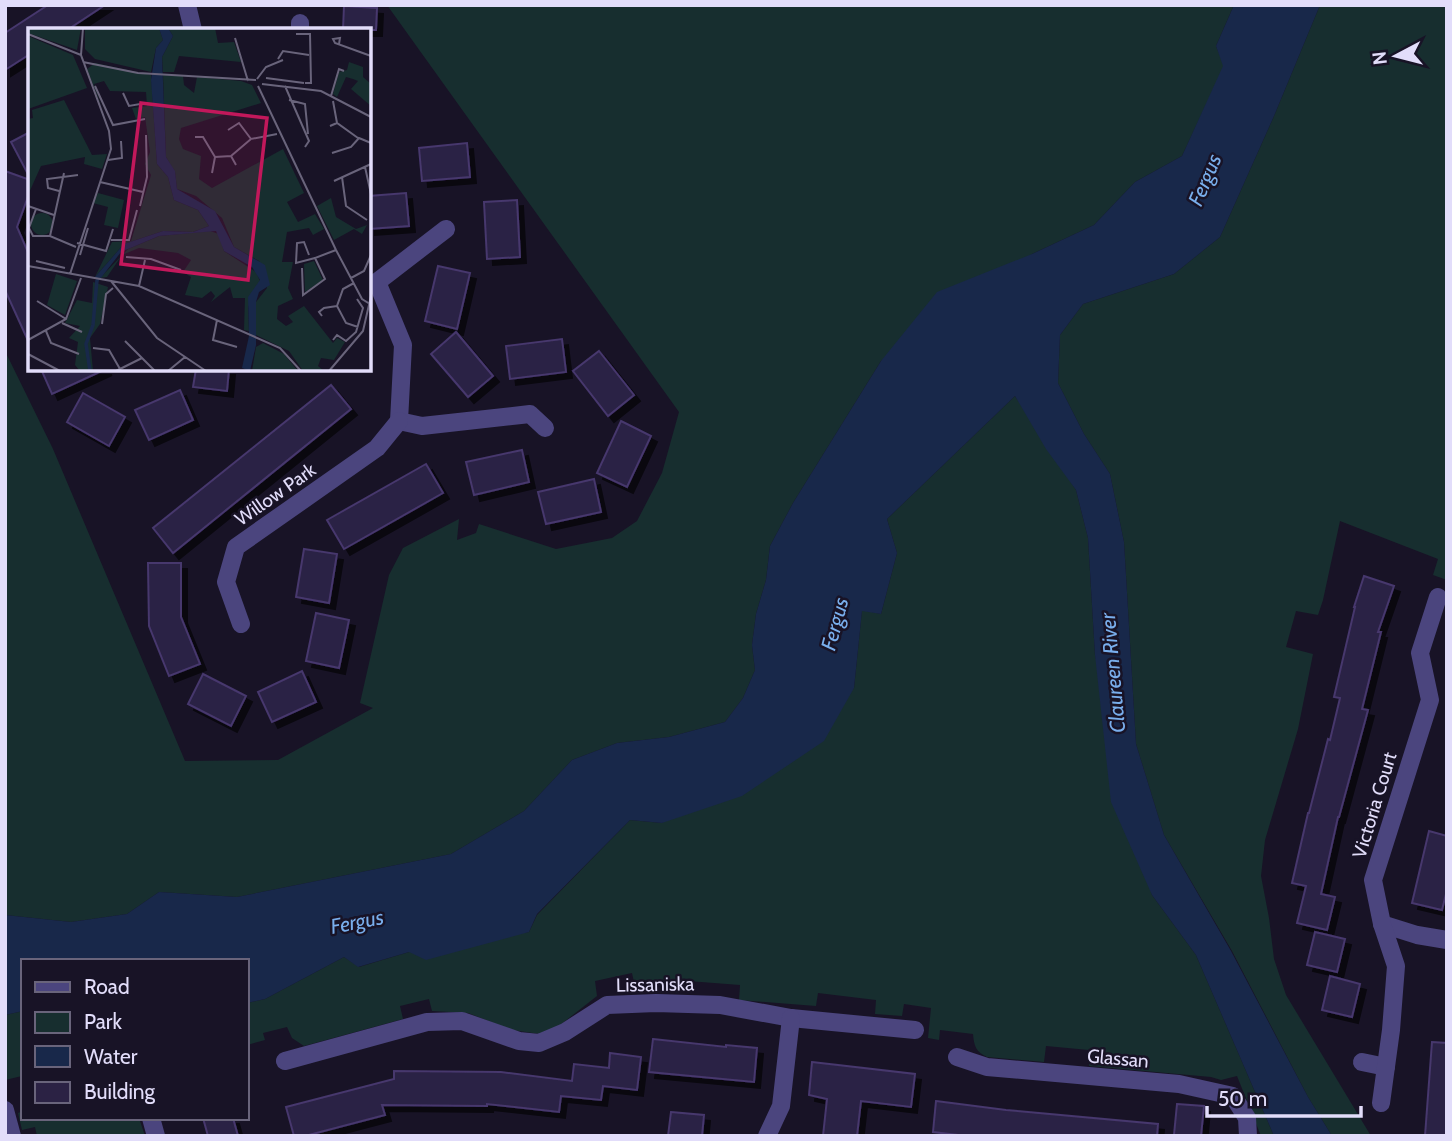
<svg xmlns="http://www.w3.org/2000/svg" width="1452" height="1141" viewBox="0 0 1452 1141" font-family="Cabin,sans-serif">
<defs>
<filter id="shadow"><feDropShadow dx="6" dy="6" stdDeviation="0" flood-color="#0009"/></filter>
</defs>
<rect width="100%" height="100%" fill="#181326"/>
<g fill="#172e2f">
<path d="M387,5h847l-18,41 8,20 -42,90 -47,26 -41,43 -62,29 -151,107 -88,142 -23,43 -4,34 -10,34 -4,31 3,25 -12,28 -18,24 -56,15 -52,6 -45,17 -48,51 -73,43 -214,43 -78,-5 -32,22 -56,8 -66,-7v-564l48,98 132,312 93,-1 95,-52 -13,-5 29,-128 14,-27 56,-29 -2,21 19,-7 3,-9 77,25 56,-11 25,-17 25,-48 17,-61z"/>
<path d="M1320,5h127v575l-14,-5 5,-16 -98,-38 -17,79 -5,15 -22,-4 -10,36 27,7 -15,75 -33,111 -4,36 8,42 5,41 12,36 85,141h-39l-24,-39 -76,-146 -68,-116 -28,-91 -12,-202 -14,-68 -26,-40 -26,-51 2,-48 23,-31 91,-30 46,-37 54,-121z"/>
<path d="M1015,396l61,94 12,48 7,117 57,240 44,60 78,181h-13l-24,-60 -16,4 -10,-3 -122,-11v-16l-43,-4 -2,16 -57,-5c-11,-5 -13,-11 -14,-23l-33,-4 -1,10 -11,-2 3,-30 -27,-4 -2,12 -27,-2 1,-14 -58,-7 -2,13 -77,-6 1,-15 -52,-4 -3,9 -6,3 -44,-6 -3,-14 -37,8 2,15 -42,33 -15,5 -28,-4 -44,-17 -36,-2 -3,-12 -29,7 3,13 -99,27 -12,-8 -5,-11 -24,6 2,7 -18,5v-42l18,-4 79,-42 15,10 50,-15 120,-20 8,-17 93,-95 32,3 192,-135 8,-78 19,4 16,-61 -10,-34z"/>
<path d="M23,1011v67l-1,-2 -17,4v-65z"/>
<path d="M23,1111v7h116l6,18h-108l-2,-9 -13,3 -4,-17z"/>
</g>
<path fill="#18284a" d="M1234,5h86l-46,111 -54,121 -46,37 -91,30 -23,31 -2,48 26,51 26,40 14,68 12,202 28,91 67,116 77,146 24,39h-58l-78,-181 -44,-60 -41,-93 -16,-147 -7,-117 -12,-48 -30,-41 -31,-53 -128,123 10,34 -16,61 -19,-3 -8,77 -30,53 -82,55 -80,27 -32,-3 -93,94 -8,18 -103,28 -17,-8 -51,15 -14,-10 -79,42 -18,4v-42h-224v50l-18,4v-100l66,7 56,-8 32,-22 78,5 214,-43 73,-43 48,-51 45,-17 52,-6 56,-15 18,-24 12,-28 -3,-25 4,-31 10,-34 4,-34 23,-43 88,-142 56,-69 95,-38 62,-29 41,-43 47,-26 41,-90 -7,-20z"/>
<g fill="#2b2244" stroke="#46376d" stroke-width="2" filter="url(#shadow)">
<path d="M48,5h57l-38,25h-37v24l-25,16v-37z"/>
<path d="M344,6l33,2 -1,22h-33z"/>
<path d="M30,132v46l-19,-36z"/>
<path d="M467,143l3,34 -48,4 -3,-33z"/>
<path d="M5,171l25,9v11l-13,36 13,30v88l-25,-55z"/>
<path d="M406,193l3,33 -40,3v-33z"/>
<path d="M517,200l3,57 -33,2 -3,-57z"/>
<path d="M438,266l32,7 -13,56 -32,-8z"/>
<path d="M456,332l37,44 -25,21 -37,-43z"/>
<path d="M562,339l4,33 -56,7 -4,-33z"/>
<path d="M599,351l35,44 -26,21 -35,-45z"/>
<path d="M41,369h65l-54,25z"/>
<path d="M196,369h33l-2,22 -34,-4z"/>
<path d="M331,385l20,24 -178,144 -20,-25z"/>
<path d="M180,390l13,30 -44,20 -14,-30z"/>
<path d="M83,393l42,24 -16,29 -42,-24z"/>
<path d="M621,421l30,15 -24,51 -30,-14z"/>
<path d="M522,450l7,32 -55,13 -8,-33z"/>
<path d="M426,464l17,29 -99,56 -17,-29z"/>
<path d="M594,479l7,33 -55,12 -8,-32z"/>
<path d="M304,549l33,5 -8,49 -33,-6z"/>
<path d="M148,563h33v54l19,47 -31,12 -20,-50z"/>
<path d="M1364,576l30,10 -16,46h3l-19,77 6,1 -29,107h-1l-17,77 14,3 -8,33 -30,-7 9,-37 -14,-3 16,-70h1l19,-74 2,1 10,-42 -6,-1 21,-90h-1z"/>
<path d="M316,613l33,7 -10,48 -33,-7z"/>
<path d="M302,671l14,31 -44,20 -14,-30z"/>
<path d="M203,674l43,22 -15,30 -43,-22z"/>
<path d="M1429,831l18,5v54l-5,20 -30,-7z"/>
<path d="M1315,932l30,7 -8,33 -30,-7z"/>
<path d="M1330,976l30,8 -8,33 -30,-7z"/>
<path d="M653,1039l73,8v-2l31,3 -3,34 -105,-10z"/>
<path d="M1432,1042l15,1v93h-22z"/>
<path d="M610,1053l31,4 -4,33 -34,-4 -2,14 -40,-4 -2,16 -72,-8v2l-105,-1 3,10 -80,21h-11l-8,-29 108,-28v-8l107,1 71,9 2,-17 35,4z"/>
<path d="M812,1062l103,12 -4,33 -50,-6 -4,35h-34l4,-37 -18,-4z"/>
<path d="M936,1101l70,9 152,14 -1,12h-190l-34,-4z"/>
<path d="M1177,1104l27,2 -3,30 -27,-1z"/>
<path d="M671,1112l33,3 -2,21h-34z"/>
<path d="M203,1118h30l5,18h-30z"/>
</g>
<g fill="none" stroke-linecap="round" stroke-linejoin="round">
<g stroke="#4b457e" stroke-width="18">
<path d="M187,5l6,25"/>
<path d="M300,23v7"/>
<path d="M446,229l-69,53 26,63 -4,76 23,5 108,-12 15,14"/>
<path d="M241,624l-15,-42 10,-35 141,-99 22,-27"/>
<path d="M1382,924l35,11 30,5"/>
<path d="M957,1057l30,10 192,17 54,12 14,22 1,18"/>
<path d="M285,1061l142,-39 35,-1 57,20 20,2 26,-11 42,-27 49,-2 64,2 71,13 124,12"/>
<path d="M1362,1062l24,5"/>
<path d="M1381,1103l10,-73 5,-64 -14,-42 -9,-44 57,-180 -10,-47 18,-56"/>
<path d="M5,1110l7,26"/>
<path d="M151,1118l5,18"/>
<path d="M767,1136l14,-30 10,-88"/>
</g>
</g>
<g text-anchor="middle" stroke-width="5" stroke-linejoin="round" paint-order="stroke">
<g font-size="19" fill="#e2ddfa" stroke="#181326">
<text transform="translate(275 494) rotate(-35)" y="7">Willow Park</text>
<text transform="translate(1374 805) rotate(-73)" y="7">Victoria Court</text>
<text transform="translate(655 984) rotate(-1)" y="7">Lissaniska</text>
<text transform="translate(1118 1058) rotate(5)" y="7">Glassan</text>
</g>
<g font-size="21" font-style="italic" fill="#79aeec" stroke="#181326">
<text transform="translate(1205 180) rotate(-67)" y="7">Fergus</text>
<text transform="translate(835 624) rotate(-75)" y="7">Fergus</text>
<text transform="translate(1113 673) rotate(-95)" y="7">Claureen River</text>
<text transform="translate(357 922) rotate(-11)" y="7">Fergus</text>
</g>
</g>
<g transform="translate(28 28)">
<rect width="343" height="343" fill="#181326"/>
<path d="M0,0h53l-4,22 -49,-17zM57,0h74l4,12 -7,8 -5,24 -56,-13 -10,-10zM140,0h47l3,15 16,-1 7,20 -62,-6 -5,16h-11l-1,-15 11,-21zM0,8l45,19 14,33 -59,21zM321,34l14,5v10l8,7v22l-20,-17 7,-8 -5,-2 -7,-2 -9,20 -4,-3 6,-22 8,-2zM67,35l56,12 6,89 11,13 6,23 24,10 11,16 -16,6 -30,-1 -39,13 -29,33 17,-35 19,-1 20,-66 -6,-11 5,-12 -5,-35 -9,2 -4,-11 15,-2 -1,-14 -36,-1 -6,-10 -10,3 8,24 -15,-39zM135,47l20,1 1,9 10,8 3,-16 44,4 11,4 9,18 -80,25 -2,11 4,10 18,7 -2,23 13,9 71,-39 21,44 -17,9 11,20 17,-8 9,15 -11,6 -4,-7 -22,4 -5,30h11l-5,26 5,11 -15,7 -1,13 9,7 7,-4 -5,-6 16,-10 29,37 4,-5 8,4 -11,18 -13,-2 -3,8 6,5h-21l-14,-20 -33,-16v-33l11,-14 -8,-27 -25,-14 -12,-29 -26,-22 -19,-7 -2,-17 -9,-15zM36,72l28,55 15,-1 -5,15 -18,-5 1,-7 -44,9 -13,29v-76l5,-1 -1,-8zM70,165l26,7 -6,28 -14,-3 4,-18 -15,-4zM303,170l5,19 20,12 11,-4 -5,9 -8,-5 -20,11 -17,-34zM3 196a11 11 0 1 1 22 0a11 11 0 1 1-22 0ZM182,203l9,3 5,17 32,21 4,9 -12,26 1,24 -5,-1 1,-32h-12l-3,-11 -19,15 4,-6 -4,-5 -9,7 -17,-3 6,-18 -8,-5 8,-12 -13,-7 -39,-5 -17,7 -15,22 -7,1 28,-29 31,-13zM286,233l9,19 -18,12 -1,-28zM28,246l21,7 -12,34 -18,-10zM65,254l15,5 -8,37 -10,14 3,33h-13l-5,-6 3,-23 -9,-4 11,-12 -15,-3 12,-23 15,3zM235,315l21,11 14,17h-46l4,-24z" fill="#172e2f"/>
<path d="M131,0h9l5,8 -11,21 4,100 9,14 2,18 38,22 19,36 31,18 5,20 -11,7 -3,10v43l-6,26 -8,-3 7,-32 -1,-39 12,-17 -8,-13 -28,-16 -8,-20 -57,5 -38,16 -24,31 -2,-6 29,-33 39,-13 30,1 16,-6 -11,-16 -24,-10 -6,-23 -11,-13 -6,-84 5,-32 7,-8z" fill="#18284a"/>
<path fill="none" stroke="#18284a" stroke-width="3.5" d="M62,343l-4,-27 7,-19 4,-45"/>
<path fill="none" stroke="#69647b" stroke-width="2" d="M0,6l53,21M268,6h14l1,49h-6M207,10l13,43M311,16l1,-6 -7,1 2,4 36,13M250,31l5,-8 26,4M55,34l55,11 118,7M238,50l38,5M229,51l9,-12 17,-7M234,56l59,7 50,26M67,58l18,39 32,-6M230,58l78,164 26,49 8,5M257,58l24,55 -4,6M95,65l6,13 17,-3M303,68l8,-27 5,2M261,72l16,4 3,30M305,73l4,22M302,98l7,-3 21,15M200,102l11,-7 12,16 26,-5M167,109h8l12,20M304,125l19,-6 8,-9 12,5M203,128l20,-17M80,132l14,-2 -1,-17M337,139l6,27M184,145l3,-16 16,-1 5,9M314,149l4,29 21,14M306,153l37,-17M72,154l43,10M31,163l-11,-3 -1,-9 31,-4M0,178l26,9M112,178l7,-29 -1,-42M8,181l-7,19 4,8h17l26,11M22,208l14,-63M83,212h18l8,-30M49,215l29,8 7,-22M52,227l8,-27M281,227l-5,-13 -7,1 -1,20 19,-5M98,229l25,2 30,11M8,233l29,7M0,238l111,20 141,62 21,23M274,240l1,27 22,-16 -10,-21 21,-8M42,246l41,-125 -2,-18 -28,-76 2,-27M323,250l13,-7 7,-16M83,253l46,57 49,33M326,255l-11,6 -6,17 9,17 12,4M111,258l6,-26M9,273l29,18M294,288l-3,-4 5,-4 13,-2M189,292l-4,20 24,7M34,295l20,9M74,296l4,-30 7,-6M18,303l5,12 28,11M0,312l38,-21 15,-41M305,312l4,-5 9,6 10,-9 7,-24 -6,-9M97,313l30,30M65,320l16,2 11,19M0,326l32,17M88,343l26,-13M140,343l17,-14M301,343l34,-40 8,-35"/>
<path fill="#c2185b" fill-opacity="0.15" stroke="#c2185b" stroke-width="3.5" d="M113,75l126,15 -19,162 -127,-16z"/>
<rect width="343" height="343" fill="none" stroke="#e2ddfa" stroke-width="3.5"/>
</g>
<rect width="1452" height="1141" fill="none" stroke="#e2ddfa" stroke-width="14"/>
<rect x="21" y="959" width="228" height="161" fill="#181326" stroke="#69647b" stroke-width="2"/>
<rect x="35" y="982" width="35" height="10" fill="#4b457e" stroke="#69647b" stroke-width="2"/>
<text x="84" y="994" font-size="21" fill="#e2ddfa">Road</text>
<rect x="35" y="1012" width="35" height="21" fill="#172e2f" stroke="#69647b" stroke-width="2"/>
<text x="84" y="1029" font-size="21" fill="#e2ddfa">Park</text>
<rect x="35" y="1046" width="35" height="21" fill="#18284a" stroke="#69647b" stroke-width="2"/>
<text x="84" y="1064" font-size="21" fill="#e2ddfa">Water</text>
<rect x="35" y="1082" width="35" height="21" fill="#2b2244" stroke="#69647b" stroke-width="2"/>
<text x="84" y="1099" font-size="21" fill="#e2ddfa">Building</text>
<g transform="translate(1396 56) rotate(263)" stroke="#181326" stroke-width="5" paint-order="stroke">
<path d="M0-5L12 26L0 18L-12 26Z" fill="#e2ddfa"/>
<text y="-10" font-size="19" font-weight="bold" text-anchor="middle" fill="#e2ddfa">N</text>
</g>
<path d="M1207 1106v10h154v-10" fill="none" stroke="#e2ddfa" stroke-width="3.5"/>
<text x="1218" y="1106" font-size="21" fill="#e2ddfa" stroke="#181326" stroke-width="5" paint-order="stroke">50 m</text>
</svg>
